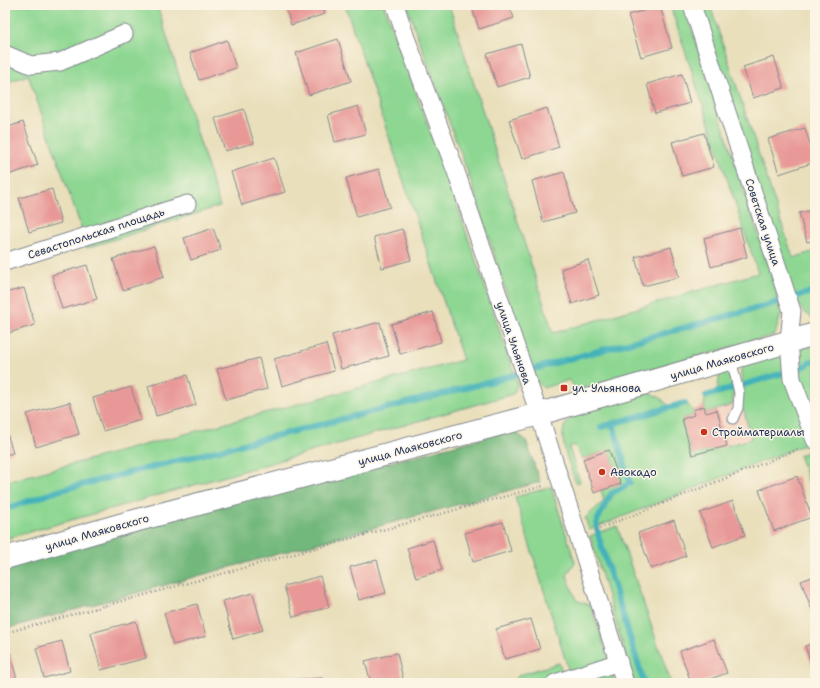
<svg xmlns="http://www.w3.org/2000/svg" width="820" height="688" viewBox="0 0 820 688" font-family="'Shantell Sans',sans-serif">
<rect width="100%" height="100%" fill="#fcf5e5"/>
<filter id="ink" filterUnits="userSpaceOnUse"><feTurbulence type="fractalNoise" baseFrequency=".025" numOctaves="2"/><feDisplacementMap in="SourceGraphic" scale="8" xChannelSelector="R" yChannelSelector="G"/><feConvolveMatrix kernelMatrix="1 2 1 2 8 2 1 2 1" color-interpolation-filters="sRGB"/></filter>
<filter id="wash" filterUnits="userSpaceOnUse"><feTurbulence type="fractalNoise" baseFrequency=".012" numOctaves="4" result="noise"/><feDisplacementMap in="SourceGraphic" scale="16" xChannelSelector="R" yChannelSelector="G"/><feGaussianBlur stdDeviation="0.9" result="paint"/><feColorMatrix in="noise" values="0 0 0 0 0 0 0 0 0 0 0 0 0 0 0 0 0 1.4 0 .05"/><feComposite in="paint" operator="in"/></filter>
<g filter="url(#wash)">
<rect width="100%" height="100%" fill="#e9dfbb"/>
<path fill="#f4d3c1" d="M732,405l12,6 7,28 -59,16 -10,-36 12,-4 -1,-5 11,-4 2,7z"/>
<g fill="#8dd792" stroke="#548378">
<path d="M5,5h152l63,201 -133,42 -5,-18 -54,-155 -23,8z"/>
<path d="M345,5h39l9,27 54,144 71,208 -5,10 -508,145v-57l458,-122z"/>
<path d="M407,5h42l104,328 205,-60 -88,-268h14l93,288 4,21 -6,21 -198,55 -8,-10 -26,8 -6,-6 -9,-21 -57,-180 -55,-149z"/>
<path d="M700,5h10l83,253 22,-7v69l-12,-9 -12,-18z"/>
<path d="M815,345v86l-20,-53 2,-28z"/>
<path d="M781,354l30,88 -222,88 -4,-12 19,-17 -3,-11 20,-7 -12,-33 -26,9 -9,-14 -5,2 11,35 -4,1c-5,-15 -18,-43 -11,-58 4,-6 9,-9 15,-12l69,-21 10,5 9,8 15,-3 10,8 1,5 -12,4 10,36 59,-16 -7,-28 -4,-2c1,-6 3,-13 4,-20 0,-9 -7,-17 0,-25z"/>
<path d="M726,370l4,6 4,16 -2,13 -26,8 -2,-7 2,-12 11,-3 3,-18z"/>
<path d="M813,450l2,4v46l-16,-45z"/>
<path d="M551,487l24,75 -8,13 9,25 14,5 19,55 -39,15 -55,-178z"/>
<path d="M617,526l54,157h-37l-44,-147z"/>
<path d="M559,663l5,13 -20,7h-32l7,-8z"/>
<path d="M612,671l3,12h-43z"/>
</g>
<path fill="#72b87c" stroke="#46746d" d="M510,431l8,3 8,6 14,42 -535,147v-61l105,-33z"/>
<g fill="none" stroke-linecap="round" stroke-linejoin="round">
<g stroke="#42b2b9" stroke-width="6">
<path d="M743,385l57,-17 15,-8"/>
<path d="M706,396l27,-8"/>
<path d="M613,424l17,59 -18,10 -5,8 -11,22 3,15 45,145"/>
<path d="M601,427l84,-24"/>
<path d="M5,509l56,-19 436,-110 61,-18 206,-56 51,-15"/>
</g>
</g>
<g id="blocks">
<g fill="#e89997">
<path d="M285,5h37l3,9 -34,11z"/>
<path d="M471,5h38l5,13 -35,11z"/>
<path d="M660,6l12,42 -31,9 -13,-42z"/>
<path d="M338,39l13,42 -42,14 -13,-42z"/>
<path d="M227,40l9,28 -37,12 -9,-27z"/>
<path d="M521,44l9,33 -33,10 -10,-33z"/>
<path d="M774,57l10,31 -31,10 -10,-31z"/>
<path d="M682,74l8,29 -35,10 -8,-29z"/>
<path d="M358,106l8,28 -31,8 -7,-27z"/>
<path d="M547,108l12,39 -37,12 -13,-39z"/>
<path d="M244,109l10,34 -29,8 -10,-33z"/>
<path d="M23,122l15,43 -33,11v-48z"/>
<path d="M805,128l10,32v2l-36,12 -11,-35z"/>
<path d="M704,133l10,34 -32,9 -10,-34z"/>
<path d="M274,158l11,34 -43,13 -11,-33z"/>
<path d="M379,169l11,38 -33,10 -11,-39z"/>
<path d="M564,172l11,41 -32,9 -11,-41z"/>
<path d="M52,189l9,34 -32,9 -10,-34z"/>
<path d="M815,209v31l-8,2 -8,-29z"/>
<path d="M213,228l8,22 -30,10 -7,-22z"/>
<path d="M740,228l7,29 -36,10 -7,-29z"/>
<path d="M402,229l9,31 -29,8 -8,-31z"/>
<path d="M154,246l10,31 -41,13 -10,-31z"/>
<path d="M671,247l8,30 -36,9 -8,-29z"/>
<path d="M588,260l11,35 -27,9 -11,-35z"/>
<path d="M87,265l10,34 -35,10 -10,-34z"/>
<path d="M24,288l11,37 -30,9v-41z"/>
<path d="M433,312l8,30 -41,12 -9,-30z"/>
<path d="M380,322l9,34 -48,13 -9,-34z"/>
<path d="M326,344l8,27 -52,15 -8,-27z"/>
<path d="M259,358l8,31 -41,11 -9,-31z"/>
<path d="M187,375l9,30 -40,11 -8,-30z"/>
<path d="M131,387l10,33 -38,11 -10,-33z"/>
<path d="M70,402l9,32 -43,13 -9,-33z"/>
<path d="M704,406l2,7 11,-3 10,36 -35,9 -10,-36 12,-4 -1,-5z"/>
<path d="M5,426l8,27 -8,2z"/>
<path d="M609,450l12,34 -27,9 -11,-34z"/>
<path d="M797,476l15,41 -38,14 -15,-41z"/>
<path d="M733,501l12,34 -32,12 -13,-34z"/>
<path d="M674,520l12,36 -35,13 -13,-36z"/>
<path d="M503,522l8,29 -38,11 -8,-29z"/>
<path d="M433,540l9,30 -26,8 -9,-30z"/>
<path d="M377,560l9,33 -27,7 -9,-33z"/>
<path d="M320,576l9,31 -36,10 -9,-31z"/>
<path d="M815,576v33l-3,1 -11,-29z"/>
<path d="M253,593l10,37 -30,9 -10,-38z"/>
<path d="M197,604l9,32 -33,9 -9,-32z"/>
<path d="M531,619l9,30 -35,10 -9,-30z"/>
<path d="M136,621l10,37 -45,12 -10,-37z"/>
<path d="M714,639l13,34 -28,10h-8l-11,-32z"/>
<path d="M62,641l8,30 -26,7 -8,-30z"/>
<path d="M815,643v31l-10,-28z"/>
<path d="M10,653l8,30h-13v-28z"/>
<path d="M397,653l7,30h-33l-6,-22z"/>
<path d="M323,678v5h-42v-3z"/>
</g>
</g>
</g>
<g filter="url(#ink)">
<use href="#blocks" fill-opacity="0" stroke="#82878c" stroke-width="1"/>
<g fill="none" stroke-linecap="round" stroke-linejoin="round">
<defs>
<path id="service" d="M731,358l8,35 -1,15 -5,11"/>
<g id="minor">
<path d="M395,5l11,33 49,131 84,245 86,269"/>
<path d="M692,5l100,306 -3,30 3,38 23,61"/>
<path d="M5,54l26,11 29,-3 64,-28"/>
<path d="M5,262l182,-58"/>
<path d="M555,683l64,-21"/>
</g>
<path id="secondary" d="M5,558l118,-34 416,-110 276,-80"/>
</defs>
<use href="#service" stroke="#82878c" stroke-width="11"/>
<use href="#minor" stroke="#82878c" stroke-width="19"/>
<use href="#secondary" stroke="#82878c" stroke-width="24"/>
<g stroke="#82878c" stroke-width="2.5" stroke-dasharray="1 3" stroke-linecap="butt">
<path d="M596,530l203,-81"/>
<path d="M5,633l538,-147"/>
</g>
<use href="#service" stroke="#fff" stroke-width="9"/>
<use href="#minor" stroke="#fff" stroke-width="17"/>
<use href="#secondary" stroke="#fff" stroke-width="22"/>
</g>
</g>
<g fill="#c8321e" stroke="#fcf5e5" stroke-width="1.5">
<rect x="560" y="384" width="8" height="8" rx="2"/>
<circle cx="704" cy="432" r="4"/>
<circle cx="602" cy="472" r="4"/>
</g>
<g text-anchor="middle" stroke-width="3" stroke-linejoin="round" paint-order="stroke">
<g font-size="11" fill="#1b2f5e" stroke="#fcf5e5">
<text transform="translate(763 222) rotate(72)" y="4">Советская улица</text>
<text transform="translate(96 233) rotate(-18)" y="4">Севастопольская площадь</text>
<text transform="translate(514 343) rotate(71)" y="4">улица Ульянова</text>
<text transform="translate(722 361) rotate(-16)" y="4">улица Маяковского</text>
<text transform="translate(410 448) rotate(-15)" y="4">улица Маяковского</text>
<text transform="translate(97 532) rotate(-16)" y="4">улица Маяковского</text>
</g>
<g font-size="11" fill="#1b2f5e" stroke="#fcf5e5" text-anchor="start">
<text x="572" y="392">ул. Ульянова</text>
<text x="712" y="436">Стройматериалы</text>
<text x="610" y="476">Авокадо</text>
</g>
</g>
<rect width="820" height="688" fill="none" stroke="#fcf5e5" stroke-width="20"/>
</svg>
